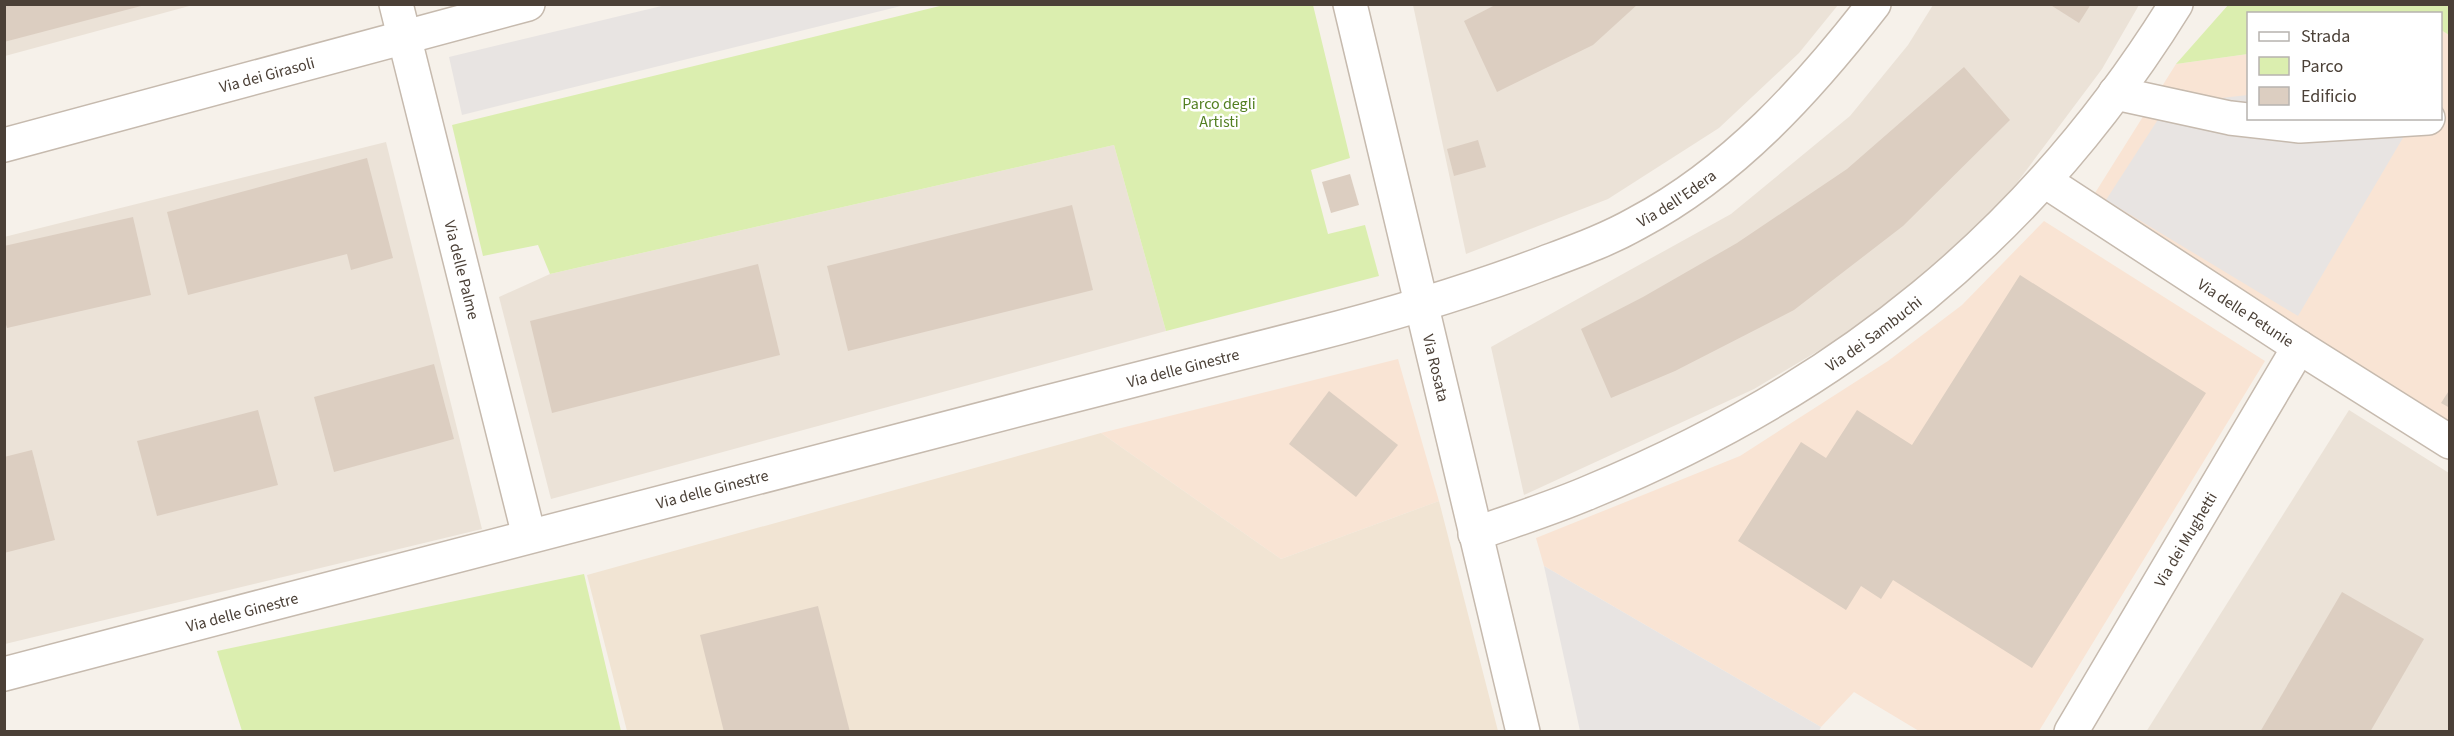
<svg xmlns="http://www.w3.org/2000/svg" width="2454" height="736" viewBox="0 0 2454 736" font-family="'Source Sans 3',sans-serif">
<rect width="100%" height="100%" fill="#f6f1ea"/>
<g fill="#ebe2d7">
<path d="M5,5h188l-188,51z"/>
<path d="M1413,5h425l-39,48 -80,75 -111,71 -142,55z"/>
<path d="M1933,5h206l-37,64 -89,119 -79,80 -89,67 -91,54 -230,106 -33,-148 240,-133 119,-98 58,-71z"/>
<path d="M386,142l96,387 -477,115 -1,-407z"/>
<path d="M1114,145l52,186 -615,168 -52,-202 51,-23z"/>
<path d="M2349,410l100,63v258l-303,1z"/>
</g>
<g fill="#f9e4d4">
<path d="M2441,30l8,5v389l-359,-223 86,-137 72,-10v64h192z"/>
<path d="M2044,221l221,140 -226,370h-120l-65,-39 -33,35 -277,-161 -8,-28 204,-82 148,-95 74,-56z"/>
<path d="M1398,359l41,142 -158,58 -180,-126z"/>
</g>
<path fill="#f1e4d3" d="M1101,433l180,126 158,-58 59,230h-871l-40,-156z"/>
<g fill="#dbeeaf">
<path d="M948,4l365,1 37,153 -39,12 17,64 37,-9 14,51 -213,55 -52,-186 -564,129 -12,-29 -55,11 -31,-131z"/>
<path d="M2229,4l220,1v30l-8,-5 -1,-16h-192v40l-72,10z"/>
<path d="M584,574l37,157h-379l-25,-80z"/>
</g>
<g fill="#e8e4e2">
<path d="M670,4l235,1 -443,110 -13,-58z"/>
<path d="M2248,95v23l166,1 -116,197 -192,-116 62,-96z"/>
<path d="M1544,566l277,161 -2,4h-239z"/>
</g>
<g fill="#dccec1">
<path d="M4,4h141v1l-141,37z"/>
<path d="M1497,4h141l-45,41 -96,47 -33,-71z"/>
<path d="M2049,4h42l-12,19z"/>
<path d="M1964,67l46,53 -107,106 -109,84 -119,61 -64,27 -30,-69 62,-32 94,-54 110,-74z"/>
<path d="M1478,140l8,27 -32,9 -7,-27z"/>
<path d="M367,158l26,100 -42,12 -4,-16 -159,41 -21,-83z"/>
<path d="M1350,174l9,31 -28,8 -9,-31z"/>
<path d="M1072,205l21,85 -245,61 -21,-85z"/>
<path d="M133,217l18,78 -144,33 -3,-10v-72z"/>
<path d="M758,264l22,91 -228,58 -22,-92z"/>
<path d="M2020,275l186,118 -174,275 -139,-88 -12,19 -20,-13 -15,24 -108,-69 63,-99 25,16 31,-48 55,35z"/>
<path d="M434,364l20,75 -120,33 -20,-75z"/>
<path d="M2450,389v19l-9,-5z"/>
<path d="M1329,391l69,54 -42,52 -67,-53z"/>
<path d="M258,410l20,75 -121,31 -20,-75z"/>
<path d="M32,450l23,90 -51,13v-96z"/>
<path d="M2342,592l82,47 -54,93h-110z"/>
<path d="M818,606l32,126h-126l-24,-97z"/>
</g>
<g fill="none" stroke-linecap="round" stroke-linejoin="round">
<defs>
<g id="minor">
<path id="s1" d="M396,4l133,532"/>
<path id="s2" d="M1350,4l173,728"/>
<path d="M2115,93l115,25 70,8 128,-8"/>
<path id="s3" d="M4,145l524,-141"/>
<path id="s4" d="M2045,181l254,166 151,95"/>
<path id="s5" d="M1475,534c39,-14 78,-26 115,-42 250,-103 443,-257 586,-488"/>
<path id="s6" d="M4,674c344,-90 688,-181 1032,-269 92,-23 183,-47 275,-70 79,-20 156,-43 233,-72 32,-12 63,-23 93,-40 96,-51 171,-134 237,-219"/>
<path id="s7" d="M2071,732l228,-385"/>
</g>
</defs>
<use href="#minor" stroke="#c6baae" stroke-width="36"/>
<use href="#minor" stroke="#fff" stroke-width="33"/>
</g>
<g text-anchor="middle" stroke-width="5" stroke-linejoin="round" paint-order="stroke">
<g font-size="16" fill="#4b4037" stroke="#fff">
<text dy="6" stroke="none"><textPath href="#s3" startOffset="272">Via dei Girasoli</textPath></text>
<text dy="6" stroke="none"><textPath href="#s6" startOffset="1742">Via dell'Edera</textPath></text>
<text dy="6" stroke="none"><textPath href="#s1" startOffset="274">Via delle Palme</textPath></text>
<text dy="6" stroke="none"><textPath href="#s4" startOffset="240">Via delle Petunie</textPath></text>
<text dy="6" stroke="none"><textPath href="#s5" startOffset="448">Via dei Sambuchi</textPath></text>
<text dy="6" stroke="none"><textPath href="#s6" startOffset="1218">Via delle Ginestre</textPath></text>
<text dy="6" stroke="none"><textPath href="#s2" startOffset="374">Via Rosata</textPath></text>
<text dy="6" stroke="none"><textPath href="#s6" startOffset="732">Via delle Ginestre</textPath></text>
<text dy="6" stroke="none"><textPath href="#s7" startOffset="224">Via dei Mughetti</textPath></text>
<text dy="6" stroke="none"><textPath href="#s6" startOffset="246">Via delle Ginestre</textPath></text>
</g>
<g font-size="16" fill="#537f22" stroke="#fff">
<text x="1219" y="109">Parco degli<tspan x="1219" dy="18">Artisti</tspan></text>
</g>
</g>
<rect width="2454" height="736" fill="none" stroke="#4b4037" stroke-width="12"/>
<rect x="2247" y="12" width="195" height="108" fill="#ffffff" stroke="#b7b3af" stroke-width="1.5"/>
<rect x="2259" y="32" width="30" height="9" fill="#ffffff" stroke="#b7b3af" stroke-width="1.5"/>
<text x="2301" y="42" font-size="18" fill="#4b4037">Strada</text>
<rect x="2259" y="57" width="30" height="18" fill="#dbeeaf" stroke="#b7b3af" stroke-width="1.5"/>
<text x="2301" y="72" font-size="18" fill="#4b4037">Parco</text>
<rect x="2259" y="87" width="30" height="18" fill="#dccec1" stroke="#b7b3af" stroke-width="1.5"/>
<text x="2301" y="102" font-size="18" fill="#4b4037">Edificio</text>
</svg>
